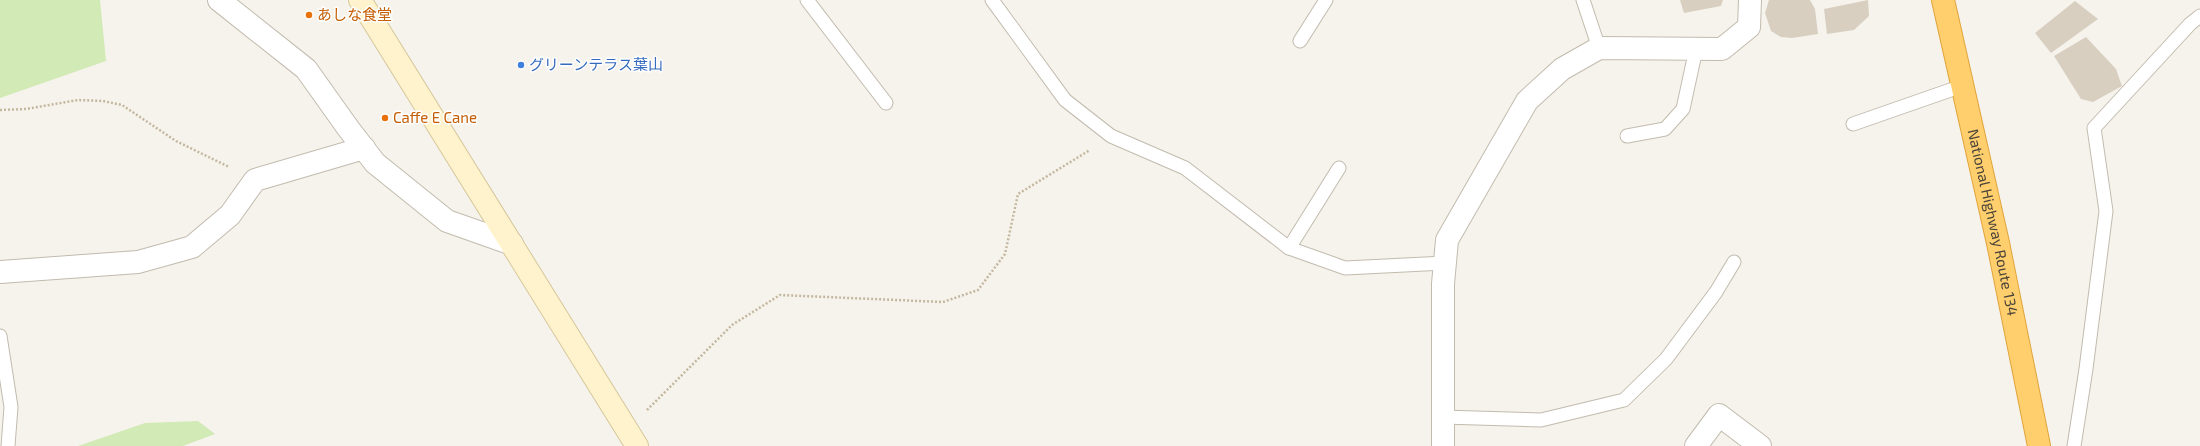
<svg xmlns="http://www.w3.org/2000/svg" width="2200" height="446" viewBox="0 0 2200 446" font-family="'Exo 2','Noto Sans JP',sans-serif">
<rect width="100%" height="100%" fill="#f6f3ec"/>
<g fill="#d2eab5">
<path d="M0,0h100l6,61 -106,37z"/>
<path d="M198,421l17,13 -32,12h-105l67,-23z"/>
</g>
<g fill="#d8cfc1">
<path d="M1680,0h43l-2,6 -37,7z"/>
<path d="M1769,0h41l5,9 3,25 -26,4 -11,-1 -10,-6 -6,-18z"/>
<path d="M1868,0l1,16 -15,14 -27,4 -3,-25z"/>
<path d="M2075,1l23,18 -47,34 -16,-20z"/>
<path d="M2086,37l30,32 6,17 -29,16 -12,-3 -27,-43z"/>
</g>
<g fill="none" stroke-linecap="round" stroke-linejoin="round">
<defs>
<g id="lane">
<path d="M807,0l79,103"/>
<path d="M992,0l73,100 46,36 74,32 104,80 50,-80"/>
<path d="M1583,0l16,48"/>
<path d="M1300,41l26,-41"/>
<path d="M1853,124l109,-38"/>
<path d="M1627,136l38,-7 18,-20 13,-60"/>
<path d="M1289,248l56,20 100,-5"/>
<path d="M0,336l11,71 -3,39"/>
<path d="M1443,417l98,3 83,-20 42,-41 50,-67 18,-30"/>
<path d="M2074,446l12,-77 20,-158 -12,-83 96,-104 10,-8"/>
</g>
<g id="street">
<path d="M219,0l87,69 42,59 27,35 72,58 65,23"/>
<path d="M0,272l138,-10 54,-15 38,-32 25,-35 109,-32"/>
<path d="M1443,446v-162l4,-44 80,-139 35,-32 37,-21 123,1 27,-22 1,-27"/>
<path d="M1696,446l23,-31 41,31"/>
</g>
<path id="secondary" d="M360,0l277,446"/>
<g id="highway">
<path id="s1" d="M1943,0l55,243 41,203"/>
</g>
</defs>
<use href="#lane" stroke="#c2bbae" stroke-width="15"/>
<use href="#street" stroke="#c2bbae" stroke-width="24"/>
<use href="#secondary" stroke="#d6c79b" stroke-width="24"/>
<use href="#highway" stroke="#e0a43c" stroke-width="24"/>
<g stroke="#c4b79f" stroke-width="2.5" stroke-dasharray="2 2" stroke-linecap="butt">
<path d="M0,110l26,-1 52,-9 25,1 19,4 54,36 53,26"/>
<path d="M647,410l85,-85 48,-30 163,7 35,-12 27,-36 13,-60 72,-44"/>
</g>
<use href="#lane" stroke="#fff" stroke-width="13"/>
<use href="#street" stroke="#fff" stroke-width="22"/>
<use href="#secondary" stroke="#fff3cd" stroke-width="22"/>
<use href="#highway" stroke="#ffcf6e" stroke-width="22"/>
</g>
<g fill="#e8710a" stroke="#fff" stroke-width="1.5">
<circle cx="309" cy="15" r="4"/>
<circle cx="385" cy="118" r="4"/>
</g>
<circle fill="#3f7fe0" stroke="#fff" stroke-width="1.5" cx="521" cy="65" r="4"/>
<g text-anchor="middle" stroke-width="3" stroke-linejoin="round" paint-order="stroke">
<g font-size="15" fill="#c56008" stroke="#fff" text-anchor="start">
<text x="317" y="20">あしな食堂</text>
<text x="393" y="123">Caffe E Cane</text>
</g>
<g font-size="15" fill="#366cbe" stroke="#fff" text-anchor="start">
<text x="529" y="70">グリーンテラス葉山</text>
</g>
<g font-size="15" fill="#4b4439" stroke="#fff">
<text dy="5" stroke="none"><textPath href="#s1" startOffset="228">National Highway Route 134</textPath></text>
</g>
</g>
</svg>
